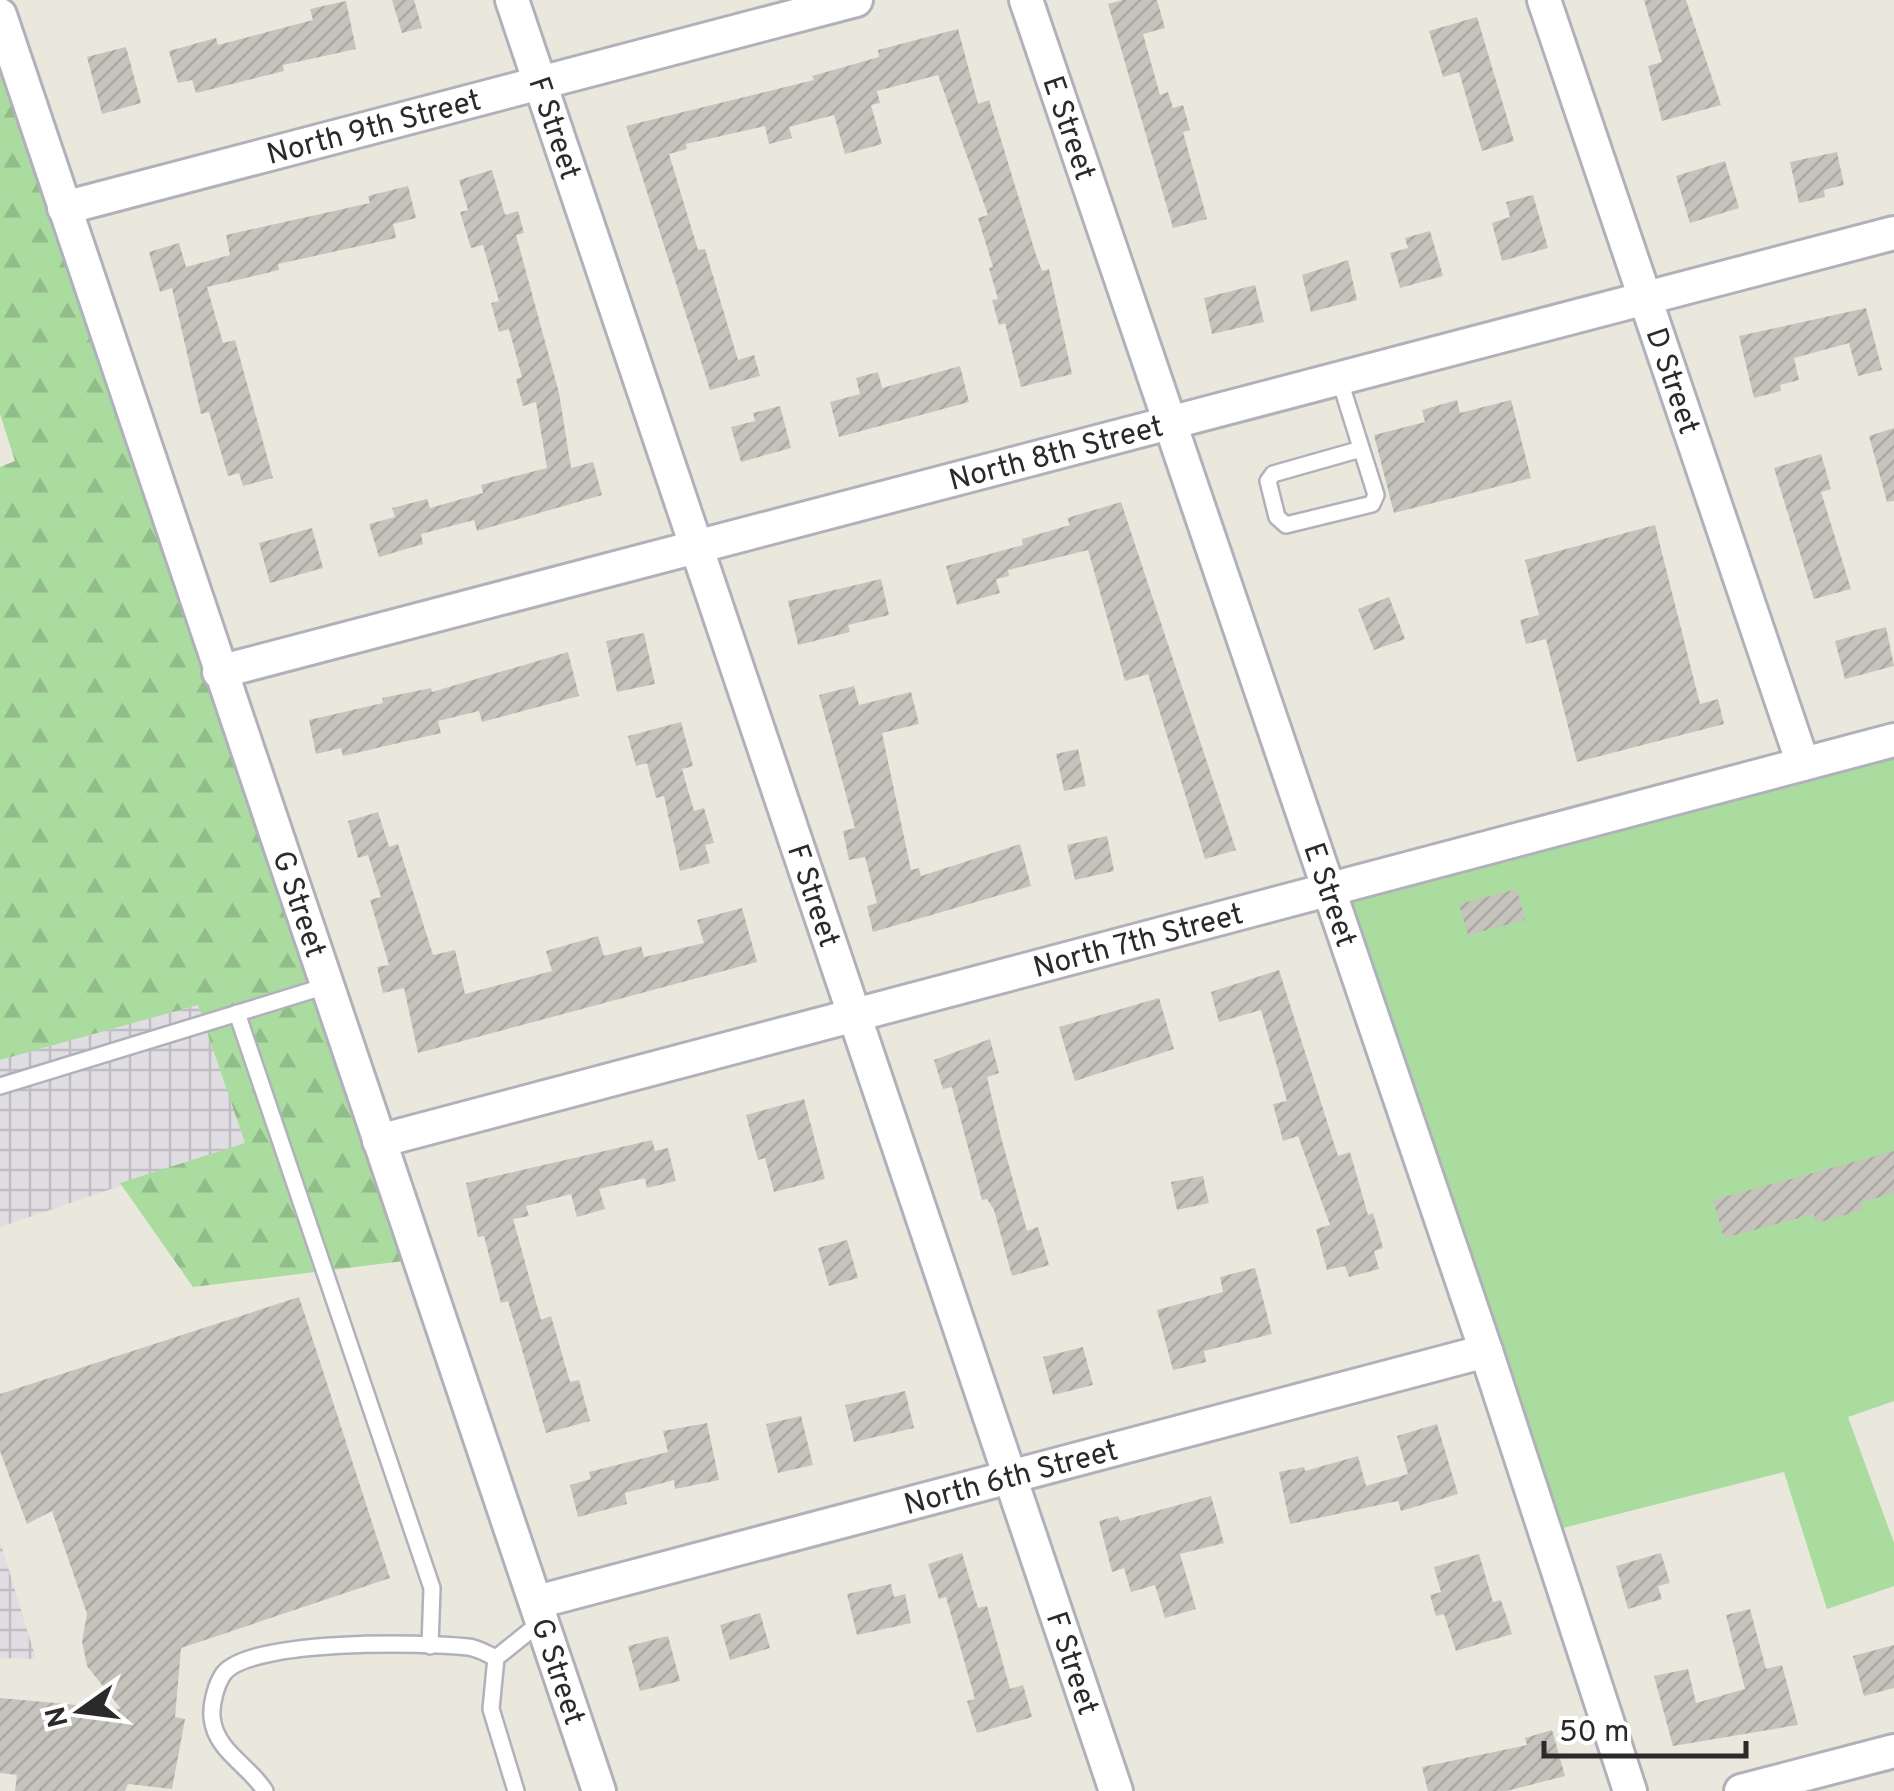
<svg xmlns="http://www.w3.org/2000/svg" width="1894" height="1791" viewBox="0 0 1894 1791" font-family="Overpass,sans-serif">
<defs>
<pattern id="industrial-grid" width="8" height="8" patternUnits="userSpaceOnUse" patternTransform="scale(2.5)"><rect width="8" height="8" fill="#e0dde3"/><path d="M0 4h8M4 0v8" fill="none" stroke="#c0bec3"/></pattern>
<pattern id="forest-firs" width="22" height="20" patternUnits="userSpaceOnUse" patternTransform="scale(2.5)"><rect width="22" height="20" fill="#aadb9f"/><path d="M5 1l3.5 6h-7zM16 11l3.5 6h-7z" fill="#92bc89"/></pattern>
<pattern id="building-hatch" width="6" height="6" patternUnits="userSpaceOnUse" patternTransform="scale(2.5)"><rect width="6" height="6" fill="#c6c3bd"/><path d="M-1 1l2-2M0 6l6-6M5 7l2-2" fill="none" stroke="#aaa8a3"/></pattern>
</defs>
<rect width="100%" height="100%" fill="#eae7dd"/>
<g fill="url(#industrial-grid)">
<path d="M198,1005l48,138 -246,84v-167z"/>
<path d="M0,1541l36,118 -36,-1z"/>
</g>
<path fill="#aadb9f" d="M1894,739v662l-46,16 46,126v43l-67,23 -43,-137 -229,58 -222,-641z"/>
<path fill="url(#forest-firs)" d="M0,17l420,1242 -227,28 -73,-104 125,-40 -47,-138 -198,55v-593l15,-6 -15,-47z"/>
<g fill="url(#building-hatch)">
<path d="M392,0h22l8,28 -20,5z"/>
<path d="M1123,0h34l8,28 -22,6 17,61 8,-3 5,16 10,-3 7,25 -7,2 24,87 -34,9 -65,-224z"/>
<path d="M1644,0h42l35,105 -59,16 -14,-55 14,-4z"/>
<path d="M346,1l10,48 -73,16 1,6 -88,22 -4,-13 -14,3 -9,-32 47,-13 2,7 95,-25 -3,-11z"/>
<path d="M1477,17l37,124 -32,10 -23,-79 -16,5 -14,-46z"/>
<path d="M958,29l20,75 11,-4 47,155 6,16 7,-2 23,105 -51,13 -16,-64 -6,2 -7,-25 6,-1 -9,-31 4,-1 -15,-49 10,-3 -50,-140 -61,16 3,12 -9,2 11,39 -37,10 -11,-39 -45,12 3,11 -23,6 -4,-18 -79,18 1,5 -18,5 29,96 7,-1 33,111 16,-5 6,21 -50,14 -84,-264 188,-46 -2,-4 67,-19 -1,-7z"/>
<path d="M126,47l15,56 -39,11 -15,-57z"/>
<path d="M1837,152l7,33 -20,5 1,7 -26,6 -9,-41z"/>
<path d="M1725,161l14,47 -49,15 -14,-47z"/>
<path d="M492,170l13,45 13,-4 6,22 -8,2 43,158 12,75 22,-6 9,33 -125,36 -3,-11 -53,14 2,10 -44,13 -10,-33 26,-7 -3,-9 35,-9 3,9 53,-15 -2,-8 66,-17 -11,-66 -13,4 -7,-27 6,-2 -13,-48 -10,3 -8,-29 8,-2 -16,-56 -12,3 -11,-36 8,-2 -9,-30z"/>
<path d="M408,186l8,32 -23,6 3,14 -118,26 1,6 -72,17 16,56 12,-3 38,138 -30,8 -4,-13 -11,3 -19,-64 -8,2 -29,-126 -12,4 -11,-40 30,-9 7,24 44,-12 -4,-20 144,-32 -2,-7z"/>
<path d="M1533,195l15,53 -46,13 -10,-38 18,-6 -4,-15z"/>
<path d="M1430,231l13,45 -43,12 -10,-35 18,-5 -3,-10z"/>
<path d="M1348,260l9,40 -46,12 -9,-37z"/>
<path d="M1255,285l9,37 -52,12 -8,-36z"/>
<path d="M1866,308l16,62 -24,6 -9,-33 -55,15 5,22 -19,5 1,6 -27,7 -15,-62z"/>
<path d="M960,366l9,36 -130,35 -9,-35 30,-8 -4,-16 22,-6 4,16z"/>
<path d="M1457,400l3,13 51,-13 20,78 -137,35 -20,-78 51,-13 -3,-12z"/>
<path d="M780,406l11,42 -50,14 -10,-35 24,-6 -2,-8z"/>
<path d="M1894,428v73l-7,1 -18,-66z"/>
<path d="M1821,454l10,35 -10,3 30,97 -37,10 -40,-131z"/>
<path d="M1121,502l115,348 -31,9 -57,-185 -23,7 -37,-131 -80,20 1,6 -13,3 4,14 -43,12 -11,-39 77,-21 -1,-6 48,-14 -3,-7z"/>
<path d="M1655,525l45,179 18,-5 6,25 -147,38 -31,-123 -20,5 -6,-24 19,-5 -14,-55z"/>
<path d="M312,528l11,40 -53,15 -11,-40z"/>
<path d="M881,579l8,36 -41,10 2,7 -52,13 -10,-44z"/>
<path d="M1389,597l16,42 -31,11 -16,-41z"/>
<path d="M1886,627l8,39 -49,13 -10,-38z"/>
<path d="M644,633l11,51 -38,8 -11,-51z"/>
<path d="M568,652l11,44 -97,26 -3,-11 -41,10 3,12 -98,23 -2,-8 -25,6 -7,-34 74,-17 -1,-5 49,-10 1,4z"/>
<path d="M854,686l5,19 52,-13 8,32 -37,9 29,137 8,-2 2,8 99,-32 11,42 -158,46 -6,-26 10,-3 -12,-46 -16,3 -6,-29 12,-3 -36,-133z"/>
<path d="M681,722l12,44 -11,3 12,42 10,-3 10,35 -9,2 5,18 -30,8 -16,-75 -8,2 -9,-35 -11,3 -8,-30z"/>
<path d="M1078,749l8,37 -22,5 -8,-37z"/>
<path d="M378,812l11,35 9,-3 35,111 22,-5 10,44 87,-23 -6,-20 52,-15 6,20 37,-10 3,11 60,-14 -7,-23 45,-12 15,54 -339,91 -14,-65 -21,5 -6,-26 12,-2 -19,-65 11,-3 -13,-42 -10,3 -10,-37z"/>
<path d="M1107,836l7,35 -39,9 -8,-35z"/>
<path d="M1517,889l8,31 -57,15 -9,-31z"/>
<path d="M1279,970l59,186 12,-4 18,63 5,-2 10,35 -9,3 5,18 -30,8 -4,-11 -18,4 -11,-41 14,-4 -32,-89 -15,5 -10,-37 14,-3 -26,-91 -42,12 -8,-30z"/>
<path d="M1159,998l15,51 -99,32 -16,-54z"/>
<path d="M990,1039l9,34 -12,4 14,60 26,94 11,-4 11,38 -37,11 -18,-66 -7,-11 -5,1 -30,-113 -9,2 -9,-29z"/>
<path d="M804,1099l21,80 -51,13 -9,-34 -7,2 -12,-45z"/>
<path d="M652,1140l3,11 13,-3 8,33 -29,7 -2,-10 -46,11 6,20 -28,8 -6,-23 -45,12 3,10 -16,3 28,101 10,-4 19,66 9,-2 11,41 -44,12 -38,-132 -7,2 -17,-67 -6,1 -12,-54z"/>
<path d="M1894,1151v42l-33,9 2,8 -47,13 -2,-9 -90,24 -11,-38z"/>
<path d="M1203,1176l6,27 -32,7 -6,-28z"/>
<path d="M847,1240l11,38 -29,8 -11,-38z"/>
<path d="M1255,1268l17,66 -68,17 2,11 -33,8 -16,-60 66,-18 -3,-15z"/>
<path d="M299,1297l91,281 -209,70 -6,69 10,2 -13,70 -44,-5 -3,7h-110l2,-16 -17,-2v-75l121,11 -34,-43 -5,-25 5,-27 -35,-103 -25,13 -27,-73v-57z"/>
<path d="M1083,1347l10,38 -40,10 -10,-38z"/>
<path d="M905,1391l9,37 -60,14 -9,-37z"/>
<path d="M801,1416l12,49 -35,8 -12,-49z"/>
<path d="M707,1423l12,57 -44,9 -1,-9 -49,13 2,11 -49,13 -8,-32 21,-6 -2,-7 79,-20 -5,-21z"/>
<path d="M1437,1424l21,70 -57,17 -3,-10 -108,23 -11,-52 25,-5 1,4 53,-15 8,30 42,-12 -11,-38z"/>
<path d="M1211,1496l13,47 -44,11 16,55 -31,9 -10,-33 -24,7 -7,-24 -12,4 -13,-51 19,-5 2,5z"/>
<path d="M962,1553l16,55 9,-2 23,83 13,-4 9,32 -55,16 -10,-32 8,-2 -29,-102 -7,2 -11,-35z"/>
<path d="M1661,1553l9,30 -12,3 4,13 -34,10 -12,-43z"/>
<path d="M1479,1554l14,48 8,-2 11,34 -56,17 -12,-37 -8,2 -6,-21 11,-3 -7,-25z"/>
<path d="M891,1584l3,13 11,-3 6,29 -54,12 -10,-41z"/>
<path d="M1750,1609l16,60 16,-4 16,60 -125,21 -19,-70 34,-7 8,34 49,-14 -19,-74z"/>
<path d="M760,1613l10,35 -40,12 -10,-35z"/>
<path d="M668,1636l12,45 -40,10 -12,-45z"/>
<path d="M1894,1645v43l-30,8 -11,-40z"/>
<path d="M1552,1730l13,46 -59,15h-78l-6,-24 105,-22 -2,-7z"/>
</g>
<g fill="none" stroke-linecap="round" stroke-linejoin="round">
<defs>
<g id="service">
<path d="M1340,381l36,114 -4,9 -86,21 -9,-8 -9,-36 5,-7 88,-25"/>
<path d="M237,1013l195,575 -2,58"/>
<path d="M0,1086l326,-100"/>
<path d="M265,1791c-16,-26 -50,-40 -53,-74 -1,-13 4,-33 12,-44 28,-34 199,-31 244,-26 10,1 19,7 28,11"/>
<path d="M516,1791l-25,-82 5,-51 46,-37"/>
</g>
<g id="minor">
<path id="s1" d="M512,0l604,1791"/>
<path id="s2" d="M1026,0l460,1351 144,440"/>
<path id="s3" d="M1544,0l259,764"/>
<path id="s4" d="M0,15l599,1776"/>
<path id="s5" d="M64,208l792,-208"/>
<path id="s6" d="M219,672l1675,-439"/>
<path id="s7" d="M379,1141l1515,-401"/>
<path id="s8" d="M537,1602l949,-251"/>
<path d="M1741,1791l153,-40"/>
</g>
</defs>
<use href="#service" stroke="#b1b1bc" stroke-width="20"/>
<use href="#minor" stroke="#b1b1bc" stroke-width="38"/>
<use href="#service" stroke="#fff" stroke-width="15"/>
<use href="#minor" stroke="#fff" stroke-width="32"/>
</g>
<g text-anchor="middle" stroke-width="9" stroke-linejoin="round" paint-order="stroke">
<g font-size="30" fill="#2a2a2a" stroke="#fff">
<text dy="10" stroke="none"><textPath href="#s5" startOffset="320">North 9th Street</textPath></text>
<text dy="10" stroke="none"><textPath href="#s1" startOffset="135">F Street</textPath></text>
<text dy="10" stroke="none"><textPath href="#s2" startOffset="135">E Street</textPath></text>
<text dy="10" stroke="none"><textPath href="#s3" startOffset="402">D Street</textPath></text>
<text dy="10" stroke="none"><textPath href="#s6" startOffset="865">North 8th Street</textPath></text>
<text dy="10" stroke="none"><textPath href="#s1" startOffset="945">F Street</textPath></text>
<text dy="10" stroke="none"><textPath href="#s2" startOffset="945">E Street</textPath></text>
<text dy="10" stroke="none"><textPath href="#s4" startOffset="938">G Street</textPath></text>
<text dy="10" stroke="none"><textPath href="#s7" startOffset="785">North 7th Street</textPath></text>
<text dy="10" stroke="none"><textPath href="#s8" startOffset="490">North 6th Street</textPath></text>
<text dy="10" stroke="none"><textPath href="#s1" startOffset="1755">F Street</textPath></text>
<text dy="10" stroke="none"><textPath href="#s4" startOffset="1748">G Street</textPath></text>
</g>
</g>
<g transform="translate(80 1711) rotate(256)" stroke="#ffffff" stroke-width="8" paint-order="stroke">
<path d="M0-8L18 38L0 25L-18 38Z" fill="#2a2a2a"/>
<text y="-15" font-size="28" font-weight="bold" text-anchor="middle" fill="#2a2a2a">N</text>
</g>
<path d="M1544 1741v15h202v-15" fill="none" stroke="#2a2a2a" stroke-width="5"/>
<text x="1559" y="1741" font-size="30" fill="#2a2a2a" stroke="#ffffff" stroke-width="8" paint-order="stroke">50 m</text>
</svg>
